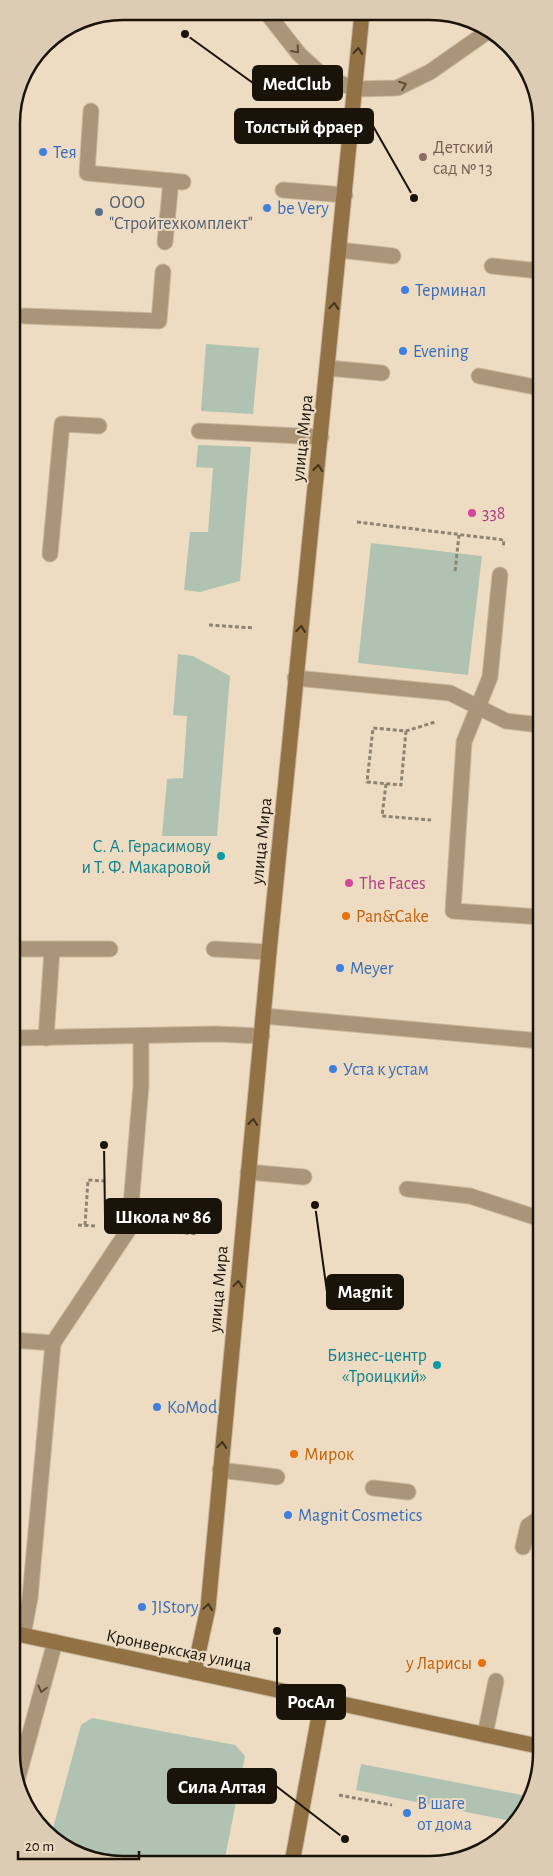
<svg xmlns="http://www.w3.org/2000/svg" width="553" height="1876" viewBox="0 0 553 1876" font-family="'Alegreya Sans',sans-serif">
<rect width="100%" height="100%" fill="#eddcc2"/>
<g fill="#b0c3b3">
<path d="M206,344l53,4 -6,66 -52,-3z"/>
<path d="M198,445l53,2 -11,134 -40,11 -16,-2 6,-58h18l5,-64 -17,-1z"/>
<path d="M371,543l111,13 -14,119 -110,-12z"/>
<path d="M178,654l15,2 37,20 -13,160h-55l5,-57 16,-1 4,-62 -14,-1z"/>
<path d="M92,1718l143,27 10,11 -21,107h-123l-50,-27 30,-111z"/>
<path d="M361,1764l166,32 -11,26 -160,-32z"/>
</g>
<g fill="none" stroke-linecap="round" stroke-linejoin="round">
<defs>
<g id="lane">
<path d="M91,111l-4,62 96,9"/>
<path d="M283,190l62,5"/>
<path d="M165,242l6,-61"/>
<path d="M339,250l54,6"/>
<path d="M492,266l48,5"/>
<path d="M24,316l135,5 4,-49"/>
<path d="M328,368l54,5"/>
<path d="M479,376l61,12"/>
<path d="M199,431l122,6"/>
<path d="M50,554l12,-130 37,2"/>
<path d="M500,575l-10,102 -26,65 -11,169 88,6"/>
<path d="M295,678l155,15 56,28 34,4"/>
<path d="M12,949h98"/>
<path d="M214,949l55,3"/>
<path d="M264,1016l277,25"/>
<path d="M13,1038l203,-4 46,2"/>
<path d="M46,1038l6,-88"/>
<path d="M248,1172l56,5"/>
<path d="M407,1189l63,7 71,23"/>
<path d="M13,1340l40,3 76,-114 12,-143v-50"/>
<path d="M220,1470l57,7"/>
<path d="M373,1488l35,4"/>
<path d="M523,1547l5,-21 13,-9"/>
<path d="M23,1635l7,-37 23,-255"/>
<path d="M485,1735l11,-54"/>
</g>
<g id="street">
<path d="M266,12l33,42 24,22 32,13 42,-1 33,-16 57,-40"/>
<path d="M17,1781l38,-139"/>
</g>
<g id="secondary">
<path d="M13,1633l529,114"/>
<path d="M194,1672l14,-64 61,-656 93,-939"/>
<path d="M292,1863l30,-163"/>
</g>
</defs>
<use href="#lane" stroke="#c7b8a1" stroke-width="17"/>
<use href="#street" stroke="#c7b8a1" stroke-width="17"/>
<use href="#secondary" stroke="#c7b8a1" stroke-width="17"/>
<g stroke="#8f8371" stroke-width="3" stroke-dasharray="4 2.5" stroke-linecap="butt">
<path d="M357,522l147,18 -1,8"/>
<path d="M455,571l4,-36"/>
<path d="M209,625l45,3"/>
<path d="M406,731l-5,54 -34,-3 6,-54 33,3 29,-9"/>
<path d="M386,784l-4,32 49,4"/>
<path d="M78,1225l17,1"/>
<path d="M85,1225l3,-45 16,1"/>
<path d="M159,1231l39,3"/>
<path d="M339,1795l53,10"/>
</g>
<use href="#lane" stroke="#ab9578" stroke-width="15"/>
<use href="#street" stroke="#ab9578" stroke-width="15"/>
<use href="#secondary" stroke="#927144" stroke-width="15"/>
</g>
<defs><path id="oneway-chevron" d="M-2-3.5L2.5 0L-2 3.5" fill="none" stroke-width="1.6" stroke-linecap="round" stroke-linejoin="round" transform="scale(1.25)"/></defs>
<g stroke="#5b4e3b">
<use href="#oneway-chevron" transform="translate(296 50) rotate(49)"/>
<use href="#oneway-chevron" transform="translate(403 85) rotate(-21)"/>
<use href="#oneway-chevron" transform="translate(42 1689) rotate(105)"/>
</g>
<g stroke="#43341e">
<use href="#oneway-chevron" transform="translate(358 51) rotate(-85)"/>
<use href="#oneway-chevron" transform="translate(334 306) rotate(-85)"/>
<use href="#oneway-chevron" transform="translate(318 468) rotate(-84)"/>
<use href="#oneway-chevron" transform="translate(301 629) rotate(-84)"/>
<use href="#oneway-chevron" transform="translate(253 1122) rotate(-84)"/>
<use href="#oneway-chevron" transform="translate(238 1284) rotate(-85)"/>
<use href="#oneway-chevron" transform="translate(222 1445) rotate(-85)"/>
<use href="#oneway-chevron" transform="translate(208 1607) rotate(-82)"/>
</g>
<g fill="#3f7fe0" stroke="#eddcc2" stroke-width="2">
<circle cx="43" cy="152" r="5"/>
<circle cx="267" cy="208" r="5"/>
<circle cx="405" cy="290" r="5"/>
<circle cx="403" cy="351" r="5"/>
<circle cx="340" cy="968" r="5"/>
<circle cx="333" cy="1069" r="5"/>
<circle cx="157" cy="1407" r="5"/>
<circle cx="288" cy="1515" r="5"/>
<circle cx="142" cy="1607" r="5"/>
<circle cx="407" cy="1813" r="5"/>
</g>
<circle fill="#8d6e63" stroke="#eddcc2" stroke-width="2" cx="423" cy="157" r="5"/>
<circle fill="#5c6f8a" stroke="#eddcc2" stroke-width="2" cx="99" cy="212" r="5"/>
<g fill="#d1479c" stroke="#eddcc2" stroke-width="2">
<circle cx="472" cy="513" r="5"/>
<circle cx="349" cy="883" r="5"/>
</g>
<g fill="#0f9aa8" stroke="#eddcc2" stroke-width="2">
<circle cx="221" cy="856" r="5"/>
<circle cx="437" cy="1365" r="5"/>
</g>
<g fill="#e8710a" stroke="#eddcc2" stroke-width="2">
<circle cx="346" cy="916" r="5"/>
<circle cx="294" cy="1454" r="5"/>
<circle cx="482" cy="1663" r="5"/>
</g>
<g text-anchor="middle" stroke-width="4" stroke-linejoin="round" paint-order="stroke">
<g font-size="18" fill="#785e54" stroke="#eddcc2" text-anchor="start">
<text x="433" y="153">Детский<tspan x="433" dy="21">сад № 13</tspan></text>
</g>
<g font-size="18" fill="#366cbe" stroke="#eddcc2" text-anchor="start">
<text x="53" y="158">Тея</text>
<text x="277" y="214">be Very</text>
<text x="415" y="296">Терминал</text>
<text x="413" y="357">Evening</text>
<text x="350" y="974">Meyer</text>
<text x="343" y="1075">Уста к устам</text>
<text x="167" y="1413">KoMod</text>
<text x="298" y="1521">Magnit Cosmetics</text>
<text x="152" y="1613">JIStory</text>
<text x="417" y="1809">В шаге<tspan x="417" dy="21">от дома</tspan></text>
</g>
<g font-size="18" fill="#4e5e75" stroke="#eddcc2" text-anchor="start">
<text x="109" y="208">ООО<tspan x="109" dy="21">"Стройтехкомплект"</tspan></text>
</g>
<g font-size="18" fill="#19130a" stroke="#eddcc2">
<text transform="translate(302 438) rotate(-84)" y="6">улица Мира</text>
<text transform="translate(261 841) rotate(-84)" y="6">улица Мира</text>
<text transform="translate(218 1289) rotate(-85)" y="6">улица Мира</text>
<text transform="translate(179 1650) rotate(12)" y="6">Кронверкская улица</text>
</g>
<g font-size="18" fill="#b23c85" stroke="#eddcc2" text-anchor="start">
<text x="482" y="519">338</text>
<text x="359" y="889">The Faces</text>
</g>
<g font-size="18" fill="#0d838f" stroke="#eddcc2" text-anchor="end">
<text x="211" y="852">С. А. Герасимову<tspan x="211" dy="21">и Т. Ф. Макаровой</tspan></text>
<text x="427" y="1361">Бизнес-центр<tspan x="427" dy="21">«Троицкий»</tspan></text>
</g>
<g font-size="18" fill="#c56008" stroke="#eddcc2" text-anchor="start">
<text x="356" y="922">Pan&amp;Cake</text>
<text x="304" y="1460">Мирок</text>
<text x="472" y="1669" text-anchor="end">у Ларисы</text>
</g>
</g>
<path d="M0 0H553V1876H0ZM123 20H430A103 103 0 0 1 533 123V1753A103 103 0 0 1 430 1856H123A103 103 0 0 1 20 1753V123A103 103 0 0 1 123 20Z" fill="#dcccb3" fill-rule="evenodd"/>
<path fill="none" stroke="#19130a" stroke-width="2.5" d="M123 20H430A103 103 0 0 1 533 123V1753A103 103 0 0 1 430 1856H123A103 103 0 0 1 20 1753V123A103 103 0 0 1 123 20Z"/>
<path fill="none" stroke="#19130a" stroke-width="2" d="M185 34L253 83M414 198L373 126M104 1145L105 1216M315 1205L327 1292M277 1631L277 1702M345 1839L276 1786"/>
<g fill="#19130a" stroke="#eddcc2" stroke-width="2">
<circle cx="185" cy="34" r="5"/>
<circle cx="414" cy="198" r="5"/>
<circle cx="104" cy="1145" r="5"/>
<circle cx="315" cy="1205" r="5"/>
<circle cx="277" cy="1631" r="5"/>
<circle cx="345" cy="1839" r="5"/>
</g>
<g fill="#19130a" stroke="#19130a" stroke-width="2">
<rect x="253" y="66" width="89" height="34" rx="5"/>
<rect x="235" y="109" width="138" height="34" rx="5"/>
<rect x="105" y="1199" width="116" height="34" rx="5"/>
<rect x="327" y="1275" width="76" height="34" rx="5"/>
<rect x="277" y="1685" width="68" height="34" rx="5"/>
<rect x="168" y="1769" width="108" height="34" rx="5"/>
</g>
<g font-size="19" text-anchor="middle" font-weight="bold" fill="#fff">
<text x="297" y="90">MedClub</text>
<text x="304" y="133">Толстый фраер</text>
<text x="163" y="1223">Школа № 86</text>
<text x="365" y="1298">Magnit</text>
<text x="311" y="1708">РосАл</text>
<text x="222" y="1793">Сила Алтая</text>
</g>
<path d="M18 1851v8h121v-8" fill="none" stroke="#19130a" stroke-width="2.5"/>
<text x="25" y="1851" font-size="15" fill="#19130a" stroke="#eddcc2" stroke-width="4" paint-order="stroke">20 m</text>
</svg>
